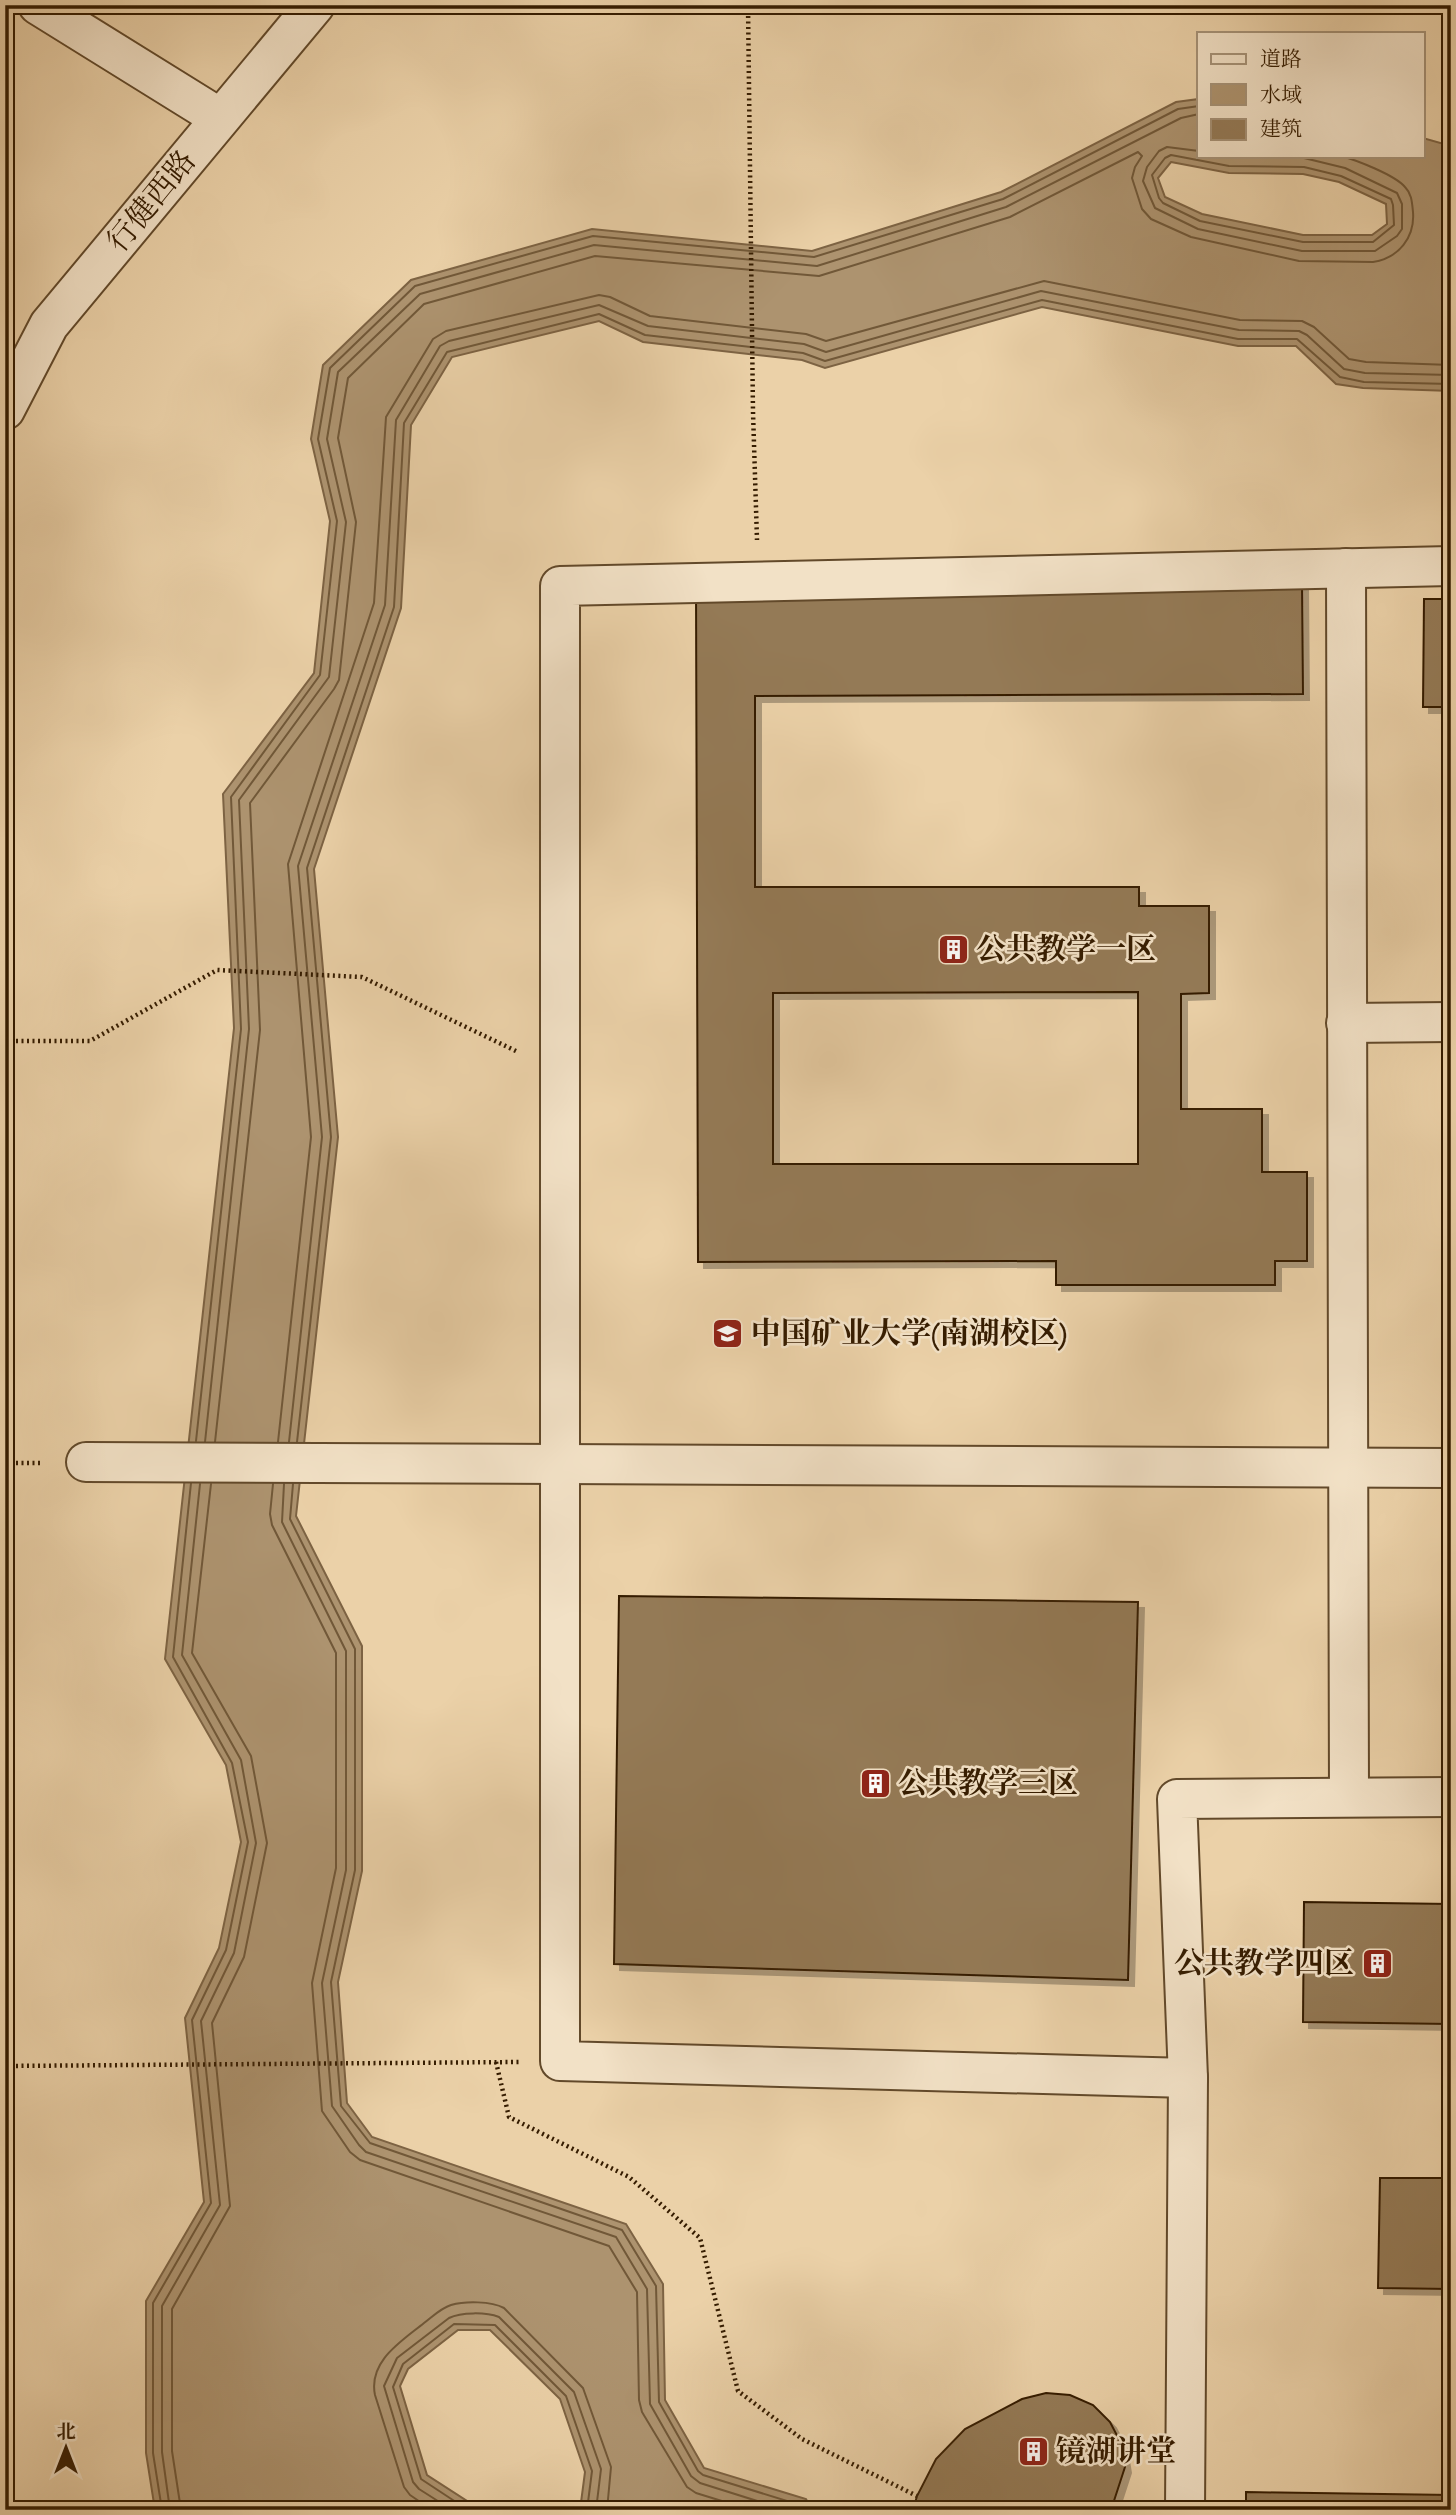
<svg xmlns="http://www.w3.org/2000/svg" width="1456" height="2515" viewBox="0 0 1456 2515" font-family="'IM FELL Double Pica','Noto Serif SC',serif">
<defs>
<filter id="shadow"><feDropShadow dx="6" dy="6" stdDeviation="0" flood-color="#0004"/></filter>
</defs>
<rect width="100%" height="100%" fill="#ebd1a8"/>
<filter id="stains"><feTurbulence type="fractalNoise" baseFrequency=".00286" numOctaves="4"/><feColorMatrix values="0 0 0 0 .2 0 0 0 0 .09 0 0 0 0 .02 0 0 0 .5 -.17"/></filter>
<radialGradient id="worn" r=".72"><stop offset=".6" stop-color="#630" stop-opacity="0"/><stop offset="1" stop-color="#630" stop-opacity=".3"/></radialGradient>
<path fill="#ad936f" stroke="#7d6343" stroke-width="2" fill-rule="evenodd" d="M1199,99v57h224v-18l28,8v245l-88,-3 -27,-4 -40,-38h-58l-196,-39 -217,61 -23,-8 -159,-18 -44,-21 -147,36 -41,68 -10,183 -87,261 24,268 -42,379 66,130v225l-24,111 9,121 25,34 254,87 37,60 2,116 39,68 102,31 6,11h-232l5,-38 -25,-73 -70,-69h-32l-50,39 -8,17 27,89 48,31 16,4h-336l-9,-57v-152l58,-99 -19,-184 34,-70 22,-106 -15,-77 -61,-106 69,-631 -11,-234 91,-121 16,-152 -19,-82 12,-74 88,-85 181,-51 220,22 189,-59 175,-90zM1171,162l58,11 74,1 36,8 47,22 1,20 -15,11h-69l-101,-21 -37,-17 -7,-19z"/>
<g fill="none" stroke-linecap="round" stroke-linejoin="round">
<g stroke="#715838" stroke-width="2">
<path d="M1199,151l-32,-4 -8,4 -12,16 -4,14 12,27 43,21 104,22h73l22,-15 5,-7v-25l-5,-11 -52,-25 -41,-10 -82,-2"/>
<path d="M1171,155l58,11 75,1 37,9 50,23 2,6 1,20 -21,17h-70l-103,-21 -37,-18 -4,-5 -7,-23 13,-17z"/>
<path d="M196,1441l45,-412 -10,-232 89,-122 17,-154 -19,-82 12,-71 85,-82 178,-50 221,21 189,-58 175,-90 21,-3"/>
<path d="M205,1442l44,-413 -10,-229 90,-123 17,-155 -19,-83 11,-67 82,-78 174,-49 223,21 189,-59 175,-89 18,-4"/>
<path d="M215,1442l45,-412 -10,-227 84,-114 5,-9 17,-158 -18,-84 10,-60 76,-74 171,-48 224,20 191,-59 128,-65 4,4 -7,11 -3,11 10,31 9,10 40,18 108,24 74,1c26,-4 42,-25 40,-50 -1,-9 -1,-18 -8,-25 -10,-12 -49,-27 -64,-31"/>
<path d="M278,1442l33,-305 -23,-273 86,-261 12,-186 47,-78 13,-8 153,-36 11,2 40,19 156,18 20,7 218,-60 196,39 62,1 12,6 35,32 17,3 85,3"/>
<path d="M289,1442l33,-305 -24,-271 87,-261 11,-185 44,-74 9,-5 150,-36 49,21 156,18 22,8 215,-61 198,39 60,1 8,4 37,34 21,4 86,2"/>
<path d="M297,1442l34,-305 -24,-269 87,-261 10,-184 43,-71 152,-38 46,21 158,18 22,8 217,-61 196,39h59l43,38 24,5 87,2"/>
<path d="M273,1484l-3,30 2,11 64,128v215l-24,115 10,128 28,41 10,8 249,86 28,46 2,108 3,12 45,75 9,6 55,17"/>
<path d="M284,1484l-2,38 64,129v219l-24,113 10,123 27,39 7,7 250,85 31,52 3,115 41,72 9,7 86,27"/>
<path d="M293,1484l-3,35 65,130v221l-24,112 10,124 29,37 252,87 34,56 3,116 39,69 5,4 97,30 4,5"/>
<path d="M162,2510l-9,-57v-150l58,-100 -19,-183 34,-70 22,-108 -16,-79 -59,-106 18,-174"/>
<path d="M170,2510l-8,-58v-146l58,-101 -19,-184 33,-68 22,-110 -15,-83 -59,-105 18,-171"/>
<path d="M181,2510l-9,-59v-142l58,-103 -18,-183 32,-66 23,-114 -16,-87 -59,-103 19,-169"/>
<path d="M432,2510l-22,-15 -6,-8 -29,-92c-7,-34 27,-54 49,-72 8,-6 17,-15 27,-18 14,-4 40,-4 53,3l79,80 28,79 -4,43"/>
<path d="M452,2510l-33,-21 -6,-7 -29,-96 13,-28 52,-40c12,-6 37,-6 50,-1l75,75 27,77 -5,41"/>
<path d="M468,2510l-47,-31 -28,-92 10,-23 51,-40 41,1 71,71 26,75 -5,39"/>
</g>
</g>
<g fill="#947a57" stroke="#351c00" stroke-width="2" fill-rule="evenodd" filter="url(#shadow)">
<path d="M1302,584l1,110 -548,2v191h384v19h70v87l-28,1v115h81v63h45v89h-32v24h-219v-24l-358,1 -2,-676zM1138,992v172h-365v-171z"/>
<path d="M1424,599h27v108h-28z"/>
<path d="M619,1596l519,6 -10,378 -514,-16z"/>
<path d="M1304,1902l147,2v120l-148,-2z"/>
<path d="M1380,2178h71v111l-73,-1z"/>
<path d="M1046,2393l24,2 23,10 17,17 11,21 4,24 -14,43h-198l4,-14 19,-37 29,-30 57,-30z"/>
<path d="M1246,2492l205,3v15h-205z"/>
</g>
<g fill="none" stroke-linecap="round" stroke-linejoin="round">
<defs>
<g id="minor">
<path d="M38,5l182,113"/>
<path d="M5,410l44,-85 266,-320"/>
<path d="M1451,566l-891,20v1475l628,17 -11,-279 274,-2"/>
<path d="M1346,568l3,1229"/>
<path d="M1346,1023l105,-1"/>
<path d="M86,1462l1365,6"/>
<path d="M1185,2510l3,-432"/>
</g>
</defs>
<use href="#minor" stroke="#62492a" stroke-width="42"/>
<g stroke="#351c00" stroke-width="4.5" stroke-dasharray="2 3.5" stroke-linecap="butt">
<path d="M748,5l5,407 4,128"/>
<path d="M5,1041h85l127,-71 145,7 156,75"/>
<path d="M5,1463h38"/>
<path d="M496,2062l13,55 120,60 71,61 38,153 64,48 115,57"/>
<path d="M5,2066l514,-4"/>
</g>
<use href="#minor" stroke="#f2e1c6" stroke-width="38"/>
</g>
<defs>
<symbol id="building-square" viewBox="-11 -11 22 22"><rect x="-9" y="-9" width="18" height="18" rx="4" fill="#8f2418" stroke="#f2e1c6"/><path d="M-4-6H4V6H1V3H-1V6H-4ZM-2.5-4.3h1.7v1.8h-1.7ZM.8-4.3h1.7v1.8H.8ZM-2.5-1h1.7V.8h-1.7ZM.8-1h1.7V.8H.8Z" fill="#fff"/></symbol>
<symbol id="university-square" viewBox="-11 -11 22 22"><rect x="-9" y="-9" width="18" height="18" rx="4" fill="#8f2418" stroke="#f2e1c6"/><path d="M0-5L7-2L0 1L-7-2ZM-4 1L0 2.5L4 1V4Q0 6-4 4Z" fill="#fff"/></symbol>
</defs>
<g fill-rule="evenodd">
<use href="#building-square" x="936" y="932" width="35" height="35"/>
<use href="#university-square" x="710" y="1316" width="35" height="35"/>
<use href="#building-square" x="858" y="1766" width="35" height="35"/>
<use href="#building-square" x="1360" y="1946" width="35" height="35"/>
<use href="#building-square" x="1016" y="2434" width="35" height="35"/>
</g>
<g text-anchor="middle" stroke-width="5" stroke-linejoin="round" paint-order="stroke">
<g font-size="30" fill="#351c00" stroke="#f2e1c6">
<text transform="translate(151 201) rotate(-51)" y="10">行健西路</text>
</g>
<g font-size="30" font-weight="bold" fill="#351c00" stroke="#f2e1c6" text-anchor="start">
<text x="976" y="959">公共教学一区</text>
<text x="751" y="1343">中国矿业大学(南湖校区)</text>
<text x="898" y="1793">公共教学三区</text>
<text x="1354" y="1973" text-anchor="end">公共教学四区</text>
<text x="1056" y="2461">镜湖讲堂</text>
</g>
</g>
<rect width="1456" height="2515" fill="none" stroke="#ebd1a8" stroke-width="28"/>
<rect x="7" y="7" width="1442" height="2501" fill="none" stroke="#351c00" stroke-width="3.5"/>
<rect x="14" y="14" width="1428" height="2487" fill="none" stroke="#351c00" stroke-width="2"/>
<rect x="1197" y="32" width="228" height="126" fill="#f2e1c6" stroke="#a69277" stroke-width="2"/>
<rect x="1211" y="54" width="35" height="10" fill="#f2e1c6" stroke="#a69277" stroke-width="2"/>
<text x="1260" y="66" font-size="21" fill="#351c00">道路</text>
<rect x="1211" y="84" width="35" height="21" fill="#ad936f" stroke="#a69277" stroke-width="2"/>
<text x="1260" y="102" font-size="21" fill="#351c00">水域</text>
<rect x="1211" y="119" width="35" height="21" fill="#947a57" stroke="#a69277" stroke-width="2"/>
<text x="1260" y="136" font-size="21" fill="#351c00">建筑</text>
<g transform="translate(66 2448)" stroke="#f2e1c6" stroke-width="5" paint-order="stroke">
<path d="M0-5L12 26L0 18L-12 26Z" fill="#351c00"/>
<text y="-10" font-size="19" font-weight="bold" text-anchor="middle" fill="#351c00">北</text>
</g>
<rect width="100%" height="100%" filter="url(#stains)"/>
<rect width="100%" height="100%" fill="url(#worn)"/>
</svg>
